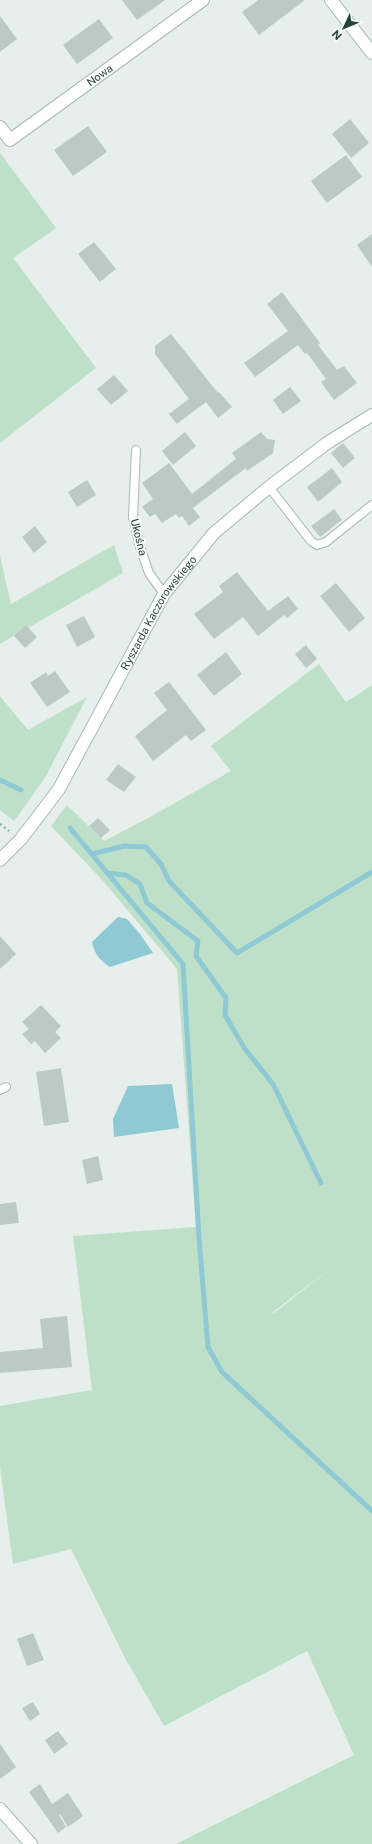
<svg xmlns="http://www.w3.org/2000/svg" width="372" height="1844" viewBox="0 0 372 1844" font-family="'Public Sans',sans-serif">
<rect width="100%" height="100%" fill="#e6efeb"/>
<g fill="#bfe0c8" fill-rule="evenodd">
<path d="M0,153l56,75 -43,30 83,110 -96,75z"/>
<path d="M114,545l9,28 -123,71v-88l11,48z"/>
<path d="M319,664l27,38 26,-17v1159h-196l178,-89 -47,-104 -143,75 -39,-68 -54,-109 -58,15 -13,-97v-61l92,-16 -19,-154 123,-9 -19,-258 -73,-87 -53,-56 16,-21 37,36 48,-25 79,-45 -20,-25zM334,1266l-60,47h-1v-1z"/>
<path d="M0,696l28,34 59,-33 -42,81 -31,43 -14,-11z"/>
</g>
<g fill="#8ec9d4">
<path d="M118,917l9,2 13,15 13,19 -43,14c-10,-6 -16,-14 -18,-25z"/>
<path d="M172,1084l7,44 -65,9 -1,-18 15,-33z"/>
</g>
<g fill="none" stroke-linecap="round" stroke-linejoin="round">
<g stroke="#8ec9d4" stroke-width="5">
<path d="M0,780l21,10"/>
<path d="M70,828l113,136 16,274 9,109 14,25 150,139"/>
<path d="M92,854l32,-8 22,1 15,17 8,17 68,72 135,-81"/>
<path d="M107,873l19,2 14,9 7,19 51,38 -2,15 30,42 -1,17 20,34 28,35 48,99"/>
</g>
</g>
<g fill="#bbcac4">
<path d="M122,0h43l-28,20z"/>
<path d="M258,0h47l-46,35 -17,-23z"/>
<path d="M0,16l17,23 -17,13z"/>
<path d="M99,19l14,19 -36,26 -14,-19z"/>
<path d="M350,119l19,24 -18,15 -19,-24z"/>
<path d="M88,126l19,26 -34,24 -19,-26z"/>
<path d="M346,155l16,22 -35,26 -16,-22z"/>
<path d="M372,234v33l-15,-22z"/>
<path d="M94,242l22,27 -16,13 -22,-28z"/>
<path d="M282,292l38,51 -2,2 19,25 7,-4 13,17 -23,17 -13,-18 5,-3 -19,-26 -2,1 -7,-9 -43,32 -11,-14 44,-32 -21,-27z"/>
<path d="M171,334l47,59 1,-1 13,15 -14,11 -12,-16 -29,22 -8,-10 20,-15 -34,-45v-8z"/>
<path d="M114,375l14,16 -17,14 -14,-16z"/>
<path d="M290,387l11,14 -18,13 -10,-14z"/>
<path d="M185,432l11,14 -23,19 -11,-14z"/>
<path d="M261,432l6,7 8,1 -2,13 -26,18 -1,-3 -53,40 7,9 -11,9 -7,-10 -3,2 -3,-4 -14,9 -7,-9 -5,3 -8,-10 11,-8 -11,-16 27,-20 23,31 44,-35 -4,-6z"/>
<path d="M343,443l12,15 -12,10 -12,-15z"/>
<path d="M332,468l10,14 -24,20 -11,-15z"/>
<path d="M87,480l9,15 -19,12 -9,-15z"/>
<path d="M334,509l8,11 -22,17 -9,-11z"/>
<path d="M35,526l12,16 -13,11 -12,-16z"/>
<path d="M237,572l31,39 20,-15 10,13 -11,9 -3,-3 -26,21 -15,-19 -29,22 -20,-25 29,-22 -4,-6z"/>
<path d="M336,583l29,35 -16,14 -29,-36z"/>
<path d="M84,616l11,21 -18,10 -11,-22z"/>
<path d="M26,625l11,12 -12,11 -11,-12z"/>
<path d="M306,645l11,14 -11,9 -11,-14z"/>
<path d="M226,652l16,22 -28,22 -17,-21z"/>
<path d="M55,671l15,21 -23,15 -17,-24 16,-11 2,4z"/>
<path d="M169,682l37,48 -15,11 -5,-6 -33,26 -18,-25 32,-26 -13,-17z"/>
<path d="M118,764l18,13 -12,15 -18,-12z"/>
<path d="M98,818l12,12 -9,8 -12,-12z"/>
<path d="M0,936l16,18 -16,15z"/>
<path d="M41,1005l20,21 -6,6 6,6 -16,15 -10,-12 -4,3 -9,-10 7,-5 -7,-7z"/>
<path d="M61,1068l8,54 -25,4 -8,-54z"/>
<path d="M98,1156l5,24 -16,4 -5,-24z"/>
<path d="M16,1202l3,21 -19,2v-21z"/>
<path d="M67,1316l5,51 -72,6v-21l43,-4 -3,-29z"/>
<path d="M33,1633l11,27 -17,6 -10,-27z"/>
<path d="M33,1702l7,12 -10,7 -8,-13z"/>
<path d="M58,1731l10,13 -14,10 -9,-14z"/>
<path d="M0,1744l16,23 -16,12z"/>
<path d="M40,1784l12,20 16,-11 15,23 -15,11 -8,-13 -1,1 7,12 -8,6 -29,-41z"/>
</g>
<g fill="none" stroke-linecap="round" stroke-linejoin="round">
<defs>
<g id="lane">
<path d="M136,450l-3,67 7,30 9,26 15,21"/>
<path d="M269,487l42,54 6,4 9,-3 46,-37"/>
<path d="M0,1090l6,-3"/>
</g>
<g id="street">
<path d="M331,0l41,53"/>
<path id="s1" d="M0,127l10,13 193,-140"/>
<path id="s2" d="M0,860l21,-21 38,-50 105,-195 50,-61 55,-46 58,-44 45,-28"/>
<path d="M0,1809l31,35"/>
</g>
</defs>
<use href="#lane" stroke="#a8b8b2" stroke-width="10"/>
<use href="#street" stroke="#a8b8b2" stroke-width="14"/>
<path stroke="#86b3a5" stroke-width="2.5" stroke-dasharray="2 3" stroke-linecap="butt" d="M0,824l9,7"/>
<use href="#lane" stroke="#fff" stroke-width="8"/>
<use href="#street" stroke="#fff" stroke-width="12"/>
</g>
<g text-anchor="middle" stroke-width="4" stroke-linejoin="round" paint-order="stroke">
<g font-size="11" fill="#24423a" stroke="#f7fbf9">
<text dy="4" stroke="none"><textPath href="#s1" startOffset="127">Nowa</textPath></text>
<text transform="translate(139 537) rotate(76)" y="4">Ukośna</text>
<text dy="4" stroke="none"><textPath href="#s2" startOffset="295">Ryszarda Kaczorowskiego</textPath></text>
</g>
</g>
<g transform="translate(344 28) rotate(226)" stroke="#f7fbf9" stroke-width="3" paint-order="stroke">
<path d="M0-3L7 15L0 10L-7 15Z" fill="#24423a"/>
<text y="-6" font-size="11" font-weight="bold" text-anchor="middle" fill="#24423a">N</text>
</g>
</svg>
